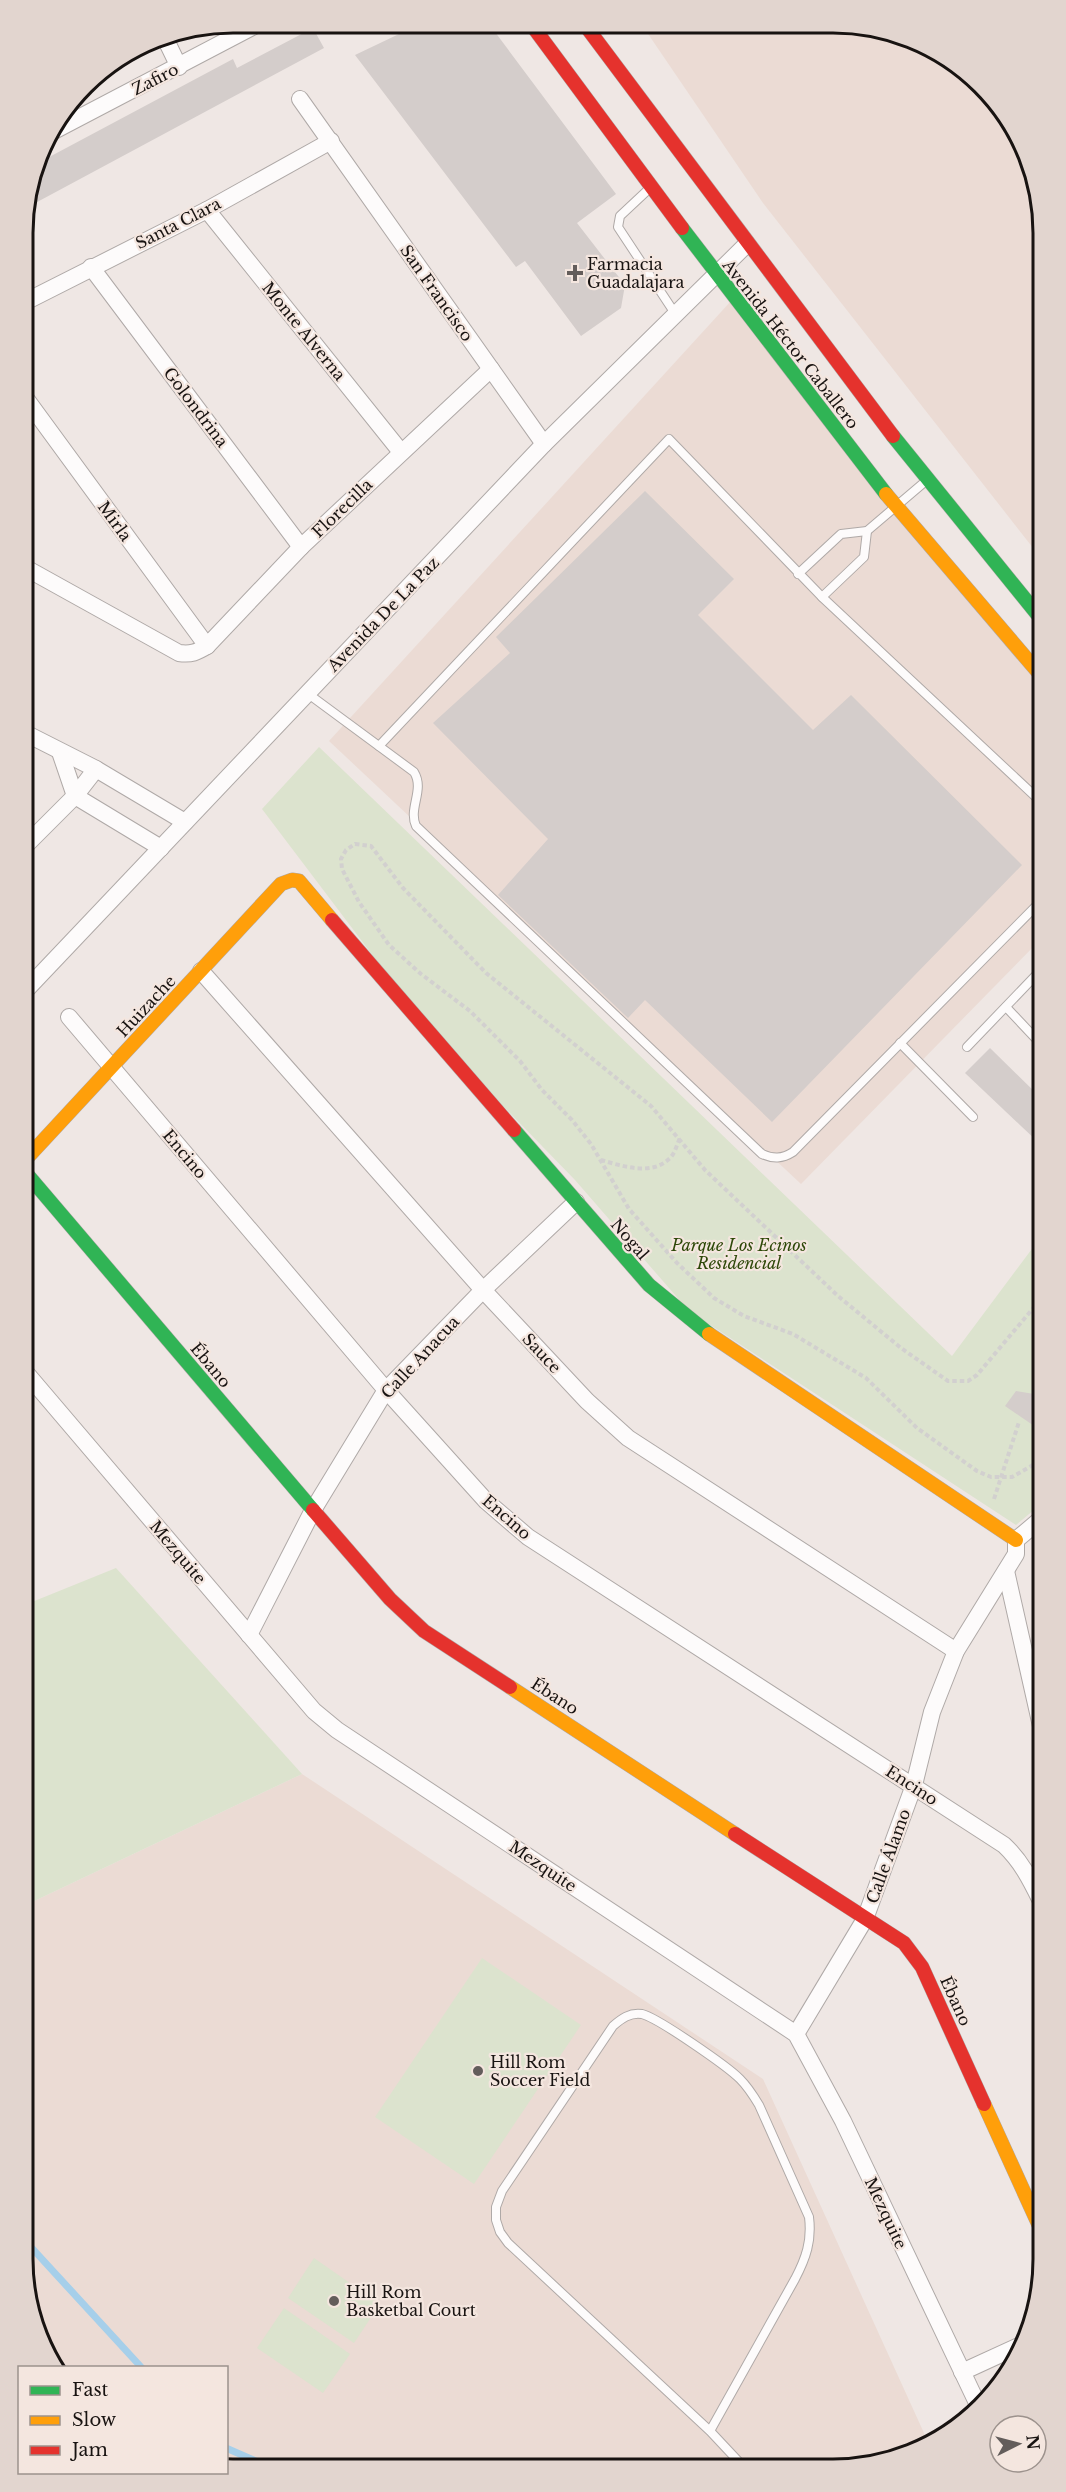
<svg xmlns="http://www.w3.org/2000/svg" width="1066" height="2492" viewBox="0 0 1066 2492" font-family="'Libre Baskerville',serif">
<rect width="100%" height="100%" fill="#efe7e4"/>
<g fill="#ebdbd4">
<path d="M642,25l232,1 98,49 43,52 21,51 1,375 -274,-350z"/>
<path d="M731,301l307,367 1,273 -238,243 -472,-443z"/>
<path d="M302,1774l461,305 166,365 -41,18 -661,3 -1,-97 -173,-1 -23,-53 -2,-410z"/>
</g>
<g fill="#dce3ce">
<path d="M319,747l633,609 88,-118 1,266 -25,21 -327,-214 -114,-131 -71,-73 -124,-142 -118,-156z"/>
<path d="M116,1568l186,206 -274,130 -1,-300z"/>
<path d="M482,1958l99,67 -107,159 -99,-67z"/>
<path d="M314,2258l66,46 -26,39 -66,-45z"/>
<path d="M284,2308l66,46 -27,39 -66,-45z"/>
</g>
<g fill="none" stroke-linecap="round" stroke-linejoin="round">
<g stroke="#a6cfea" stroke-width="7">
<path d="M30,2246l112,122"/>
<path d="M226,2448l39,17"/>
</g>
</g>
<g fill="#d4cdcb">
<path d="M420,24h69l127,170 -39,29 48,62 -4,23 -40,28 -56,-75 -9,6 -161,-212z"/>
<path d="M313,28l11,20 -298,160 12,-45 195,-104 4,9z"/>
<path d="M645,491l89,88 -36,36 115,115 38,-35 171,170 -250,257 -127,-122 -17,18 -130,-123 50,-56 -115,-116 77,-70 -14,-16z"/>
<path d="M990,1048l49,48v47l-74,-70z"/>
<path d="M1016,1391l24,4v35l-35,-24z"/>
</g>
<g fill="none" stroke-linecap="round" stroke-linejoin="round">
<defs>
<g id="lane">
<path d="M379,23l13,3 5,-2"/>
<path d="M651,187l-31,29 -2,11 58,88"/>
<path d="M798,574l43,-40 26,-3 60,-51"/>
<path d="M822,597l42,-40 3,-26"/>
<path d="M307,693l107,79c11,18 -6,36 2,54l346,328c11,5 20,5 31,-2l246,-249"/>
<path d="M379,746l290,-307 153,158 216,202"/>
<path d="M1006,1007l33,35"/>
<path d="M900,1043l73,74"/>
<path d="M967,1047l72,-75"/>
<path d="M710,2431l85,-152c11,-21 17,-38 14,-62l-50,-112c-6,-10 -11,-18 -19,-26 -13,-13 -82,-61 -98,-65 -12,-2 -21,5 -29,12l-111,165 -6,16v13l4,12 8,11 202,188 30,32"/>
</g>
<g id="street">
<path d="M164,36l15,31"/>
<path d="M300,99l244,345"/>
<path d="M48,134l212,-111"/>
<path d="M207,210l194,242"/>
<path d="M91,267l210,280"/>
<path d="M23,303l184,-93 124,-69"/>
<path d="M24,396l183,250"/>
<path d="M24,567l155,86c12,2 18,-1 28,-7l94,-99 190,-178"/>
<path d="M25,733l71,36 89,53"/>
<path d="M60,752l15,44 86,52"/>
<path d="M25,846l50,-50 21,-27"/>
<path d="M201,971l282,319 104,111 41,37 328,213"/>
<path d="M25,991l519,-547 203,-200"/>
<path d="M69,1017l317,373 100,111 42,36 476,308c18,17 27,36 38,58"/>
<path d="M27,1374l287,337 23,19 459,304 47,87 136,286"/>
<path d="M1006,1571l35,155"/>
<path d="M249,1635l64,-125 73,-120 97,-100 93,-88"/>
<path d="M796,2034l69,-115 49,-134 18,-73 24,-61 60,-97v-14l25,-21"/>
<path d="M962,2372l61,-28"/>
</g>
<g id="fast">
<path d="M682,228l204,266"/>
<path d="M893,436l145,179"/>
<path d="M514,1130l135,155 60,49"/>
<path d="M26,1173l287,337"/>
</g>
<g id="slow">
<path d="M886,494l152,178"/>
<path d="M26,1159l255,-275 11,-4 7,1 33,39"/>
<path d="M709,1334l307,206"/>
<path d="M510,1687l225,147"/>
<path d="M984,2104l59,130"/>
</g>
<g id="jam">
<path d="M531,24l151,204"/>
<path d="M585,25l308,411"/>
<path d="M332,920l182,210"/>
<path d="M313,1510l77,89 34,32 86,56"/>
<path d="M735,1834l169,109 18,24 62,137"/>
</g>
</defs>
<use href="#lane" stroke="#afa9a7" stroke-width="10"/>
<use href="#street" stroke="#afa9a7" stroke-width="18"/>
<use href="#fast" stroke="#afa9a7" stroke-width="15"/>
<use href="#slow" stroke="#afa9a7" stroke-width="15"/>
<use href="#jam" stroke="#afa9a7" stroke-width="15"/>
<g stroke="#d2d0cf" stroke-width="4" stroke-dasharray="4.5 3" stroke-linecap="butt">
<path d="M601,1160c21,6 50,16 68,-1 6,-5 8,-15 11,-21"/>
<path d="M1040,1300l-63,75 -9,6h-20l-47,-33 -63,-52 -133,-126 -54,-64 -165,-133 -83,-85 -32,-42 -16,-2 -9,6 -5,9 1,10 17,33 30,43 32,29 49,37 50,50 22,29 30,30 19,24 38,65 48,54 37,35 30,18 49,18 73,44 51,50 60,43 14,6h21l28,-16"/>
<path d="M994,1499l25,-77"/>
</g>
<use href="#lane" stroke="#fdfbfb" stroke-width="8"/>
<use href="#street" stroke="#fdfbfb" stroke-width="16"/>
<use href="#fast" stroke="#30b455" stroke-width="14"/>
<use href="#slow" stroke="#ff9f0a" stroke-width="14"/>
<use href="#jam" stroke="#e5322d" stroke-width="14"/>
</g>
<g fill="#635d5b" stroke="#f4e6df" stroke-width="2">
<path d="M572 264h6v6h6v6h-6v6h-6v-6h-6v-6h6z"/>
<circle cx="478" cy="2071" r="6"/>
<circle cx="334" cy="2301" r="6"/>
</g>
<g text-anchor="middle" stroke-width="4.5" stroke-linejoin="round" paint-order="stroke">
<g font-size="16" fill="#181311" stroke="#f4e6df">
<text transform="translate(155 79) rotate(-27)" y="6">Zafiro</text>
<text transform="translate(178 223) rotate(-27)" y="6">Santa Clara</text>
<text transform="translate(437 293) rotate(55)" y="6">San Francisco</text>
<text transform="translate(304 331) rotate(51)" y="6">Monte Alverna</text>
<text transform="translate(791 344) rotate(52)" y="6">Avenida Héctor Caballero</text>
<text transform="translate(196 407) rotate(53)" y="6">Golondrina</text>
<text transform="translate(342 508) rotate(-44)" y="6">Florecilla</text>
<text transform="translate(115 521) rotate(54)" y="6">Mirla</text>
<text transform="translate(383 614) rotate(-46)" y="6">Avenida De La Paz</text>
<text transform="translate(146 1006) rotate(-47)" y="6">Huizache</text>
<text transform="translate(185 1154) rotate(50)" y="6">Encino</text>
<text transform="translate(630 1239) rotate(49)" y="6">Nogal</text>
<text transform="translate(542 1353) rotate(47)" y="6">Sauce</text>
<text transform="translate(420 1357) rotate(-47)" y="6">Calle Anacua</text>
<text transform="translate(211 1365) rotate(50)" y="6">Ébano</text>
<text transform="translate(507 1517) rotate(41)" y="6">Encino</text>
<text transform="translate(178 1552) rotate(50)" y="6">Mezquite</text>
<text transform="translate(555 1696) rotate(33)" y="6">Ébano</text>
<text transform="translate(912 1785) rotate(33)" y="6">Encino</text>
<text transform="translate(888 1856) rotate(-70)" y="6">Calle Álamo</text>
<text transform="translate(543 1866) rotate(34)" y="6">Mezquite</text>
<text transform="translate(956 2001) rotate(66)" y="6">Ébano</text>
<text transform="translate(886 2213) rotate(65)" y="6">Mezquite</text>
</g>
<g font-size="16" fill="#181311" stroke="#f4e6df" text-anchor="start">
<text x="587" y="270">Farmacia<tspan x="587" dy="18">Guadalajara</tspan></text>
<text x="490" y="2068">Hill Rom<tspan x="490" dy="18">Soccer Field</tspan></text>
<text x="346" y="2298">Hill Rom<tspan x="346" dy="18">Basketbal Court</tspan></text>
</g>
<g font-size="16" font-style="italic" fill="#2e4809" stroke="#f4e6df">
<text x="739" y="1251">Parque Los Ecinos<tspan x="739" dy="18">Residencial</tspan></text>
</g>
</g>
<path d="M0 0H1066V2492H0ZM233 33H833A200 200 0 0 1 1033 233V2259A200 200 0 0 1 833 2459H233A200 200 0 0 1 33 2259V233A200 200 0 0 1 233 33Z" fill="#e2d5cf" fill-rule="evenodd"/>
<path fill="none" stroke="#181311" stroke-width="3" d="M233 33H833A200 200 0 0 1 1033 233V2259A200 200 0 0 1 833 2459H233A200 200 0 0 1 33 2259V233A200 200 0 0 1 233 33Z"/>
<rect x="18" y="2366" width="210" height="108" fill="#f4e6df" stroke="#9c928d" stroke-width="1.5"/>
<rect x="30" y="2386" width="30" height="9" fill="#30b455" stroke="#9c928d" stroke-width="1.5"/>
<text x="72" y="2396" font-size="18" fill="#181311">Fast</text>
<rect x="30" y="2416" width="30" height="9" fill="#ff9f0a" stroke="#9c928d" stroke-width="1.5"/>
<text x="72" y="2426" font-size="18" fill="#181311">Slow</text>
<rect x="30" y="2446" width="30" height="9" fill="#e5322d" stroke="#9c928d" stroke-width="1.5"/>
<text x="72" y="2456" font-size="18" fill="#181311">Jam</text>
<g transform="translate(1018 2444) rotate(84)"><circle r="28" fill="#f4e6df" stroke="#9c928d" stroke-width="1.5"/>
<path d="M0-4.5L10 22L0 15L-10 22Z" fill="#635d5b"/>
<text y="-9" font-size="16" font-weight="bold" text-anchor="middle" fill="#181311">N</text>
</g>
</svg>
